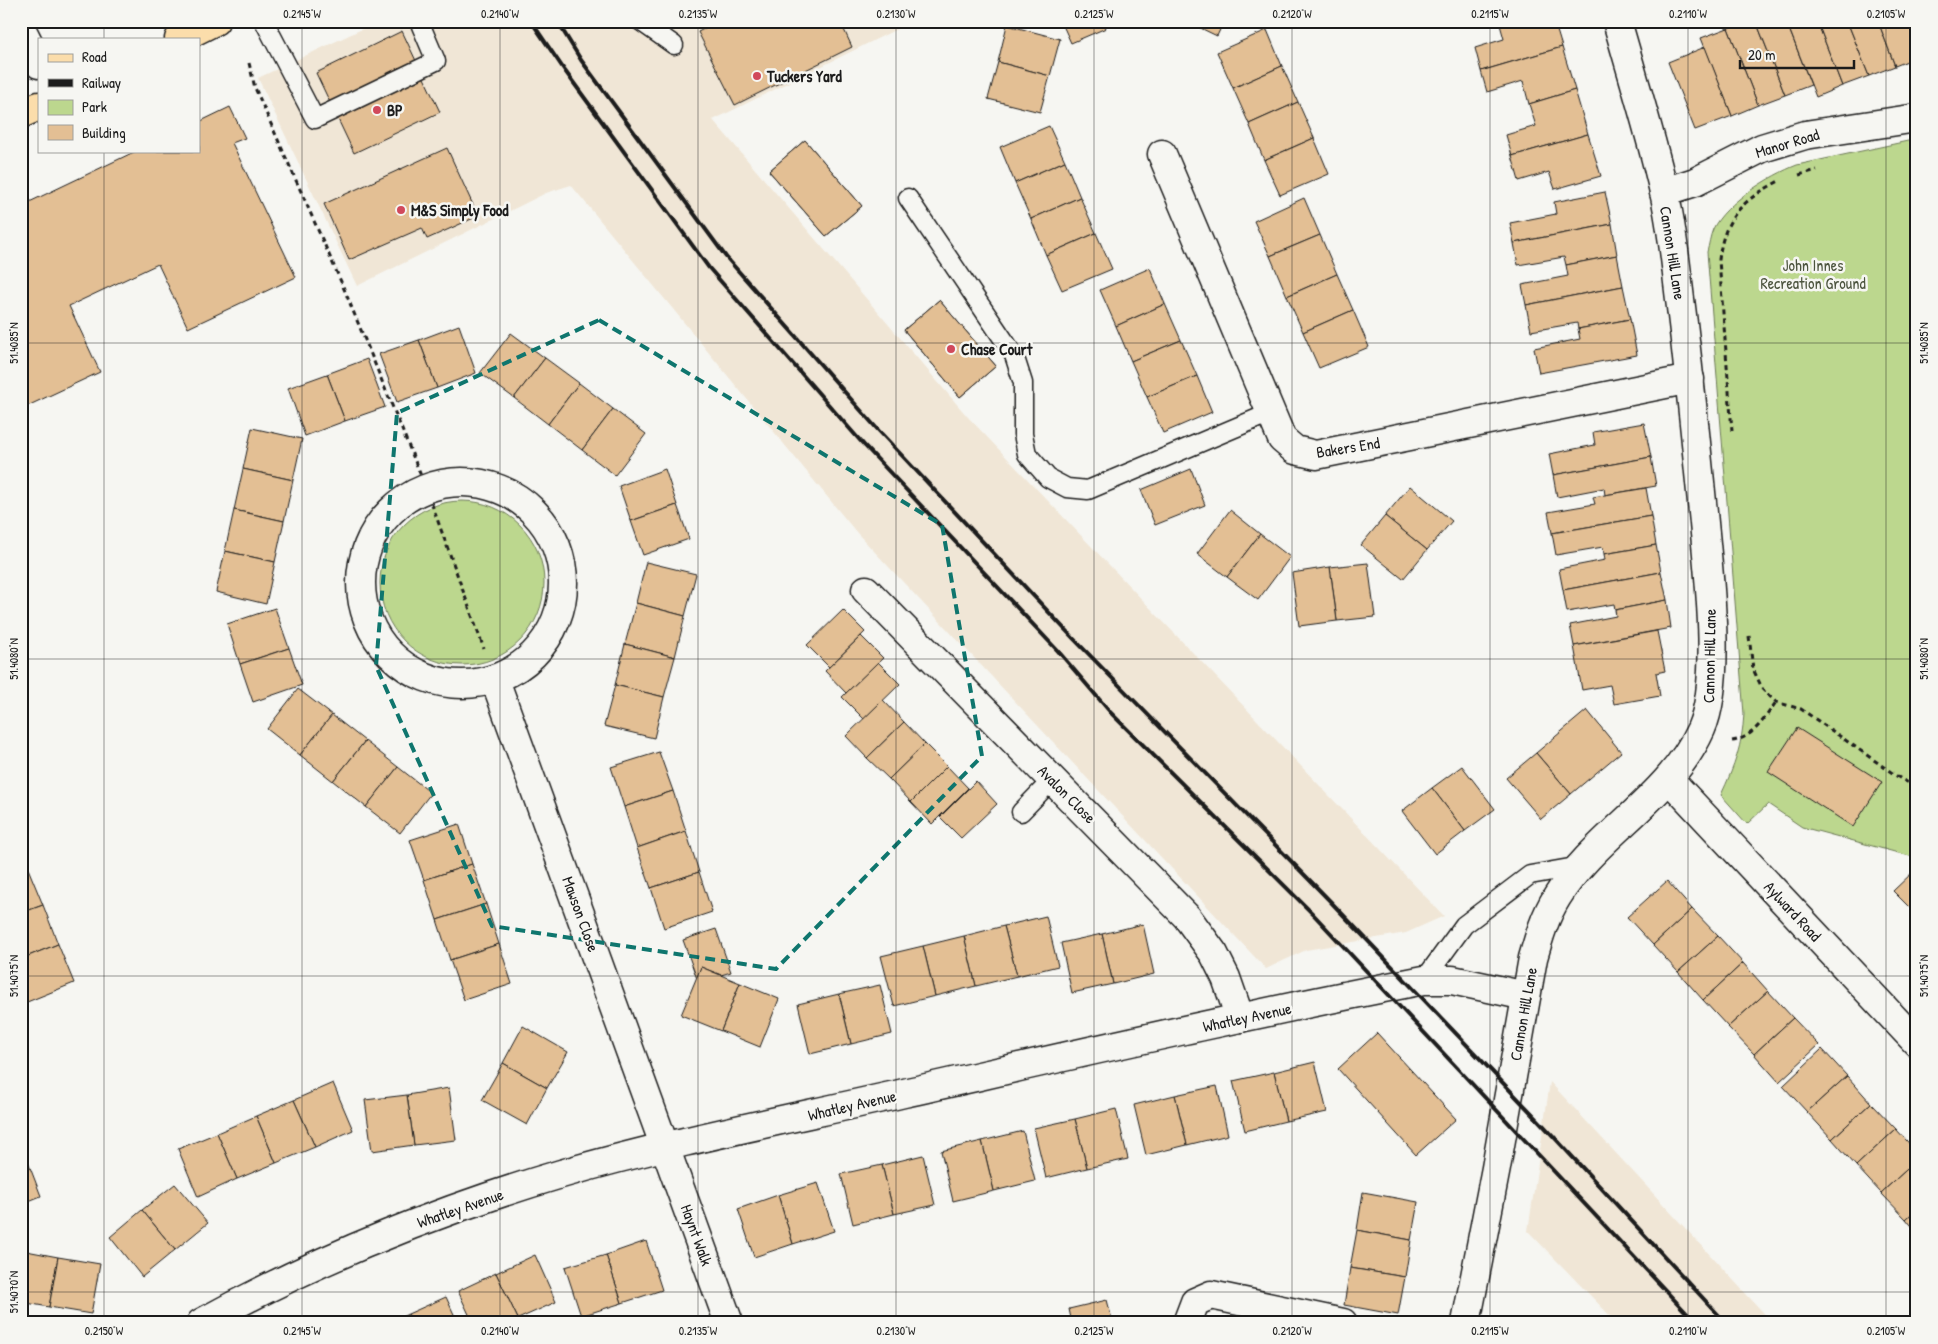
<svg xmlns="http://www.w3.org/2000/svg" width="1938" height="1344" viewBox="0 0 1938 1344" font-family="'Patrick Hand',sans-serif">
<rect width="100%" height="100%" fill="#f6f6f2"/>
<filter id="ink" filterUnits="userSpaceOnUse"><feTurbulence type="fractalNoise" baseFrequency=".02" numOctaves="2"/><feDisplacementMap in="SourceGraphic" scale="10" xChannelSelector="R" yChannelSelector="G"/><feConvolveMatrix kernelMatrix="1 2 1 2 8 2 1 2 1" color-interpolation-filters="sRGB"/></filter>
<g filter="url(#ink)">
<g fill="#f0e6d6">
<path d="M379,21h534l-200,99 254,296 477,500 -38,17 -100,17 -40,19 -409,-436 -286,-348 -25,8 -189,93 -99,-208z"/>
<path d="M1550,1082l223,241h-156l-89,-92z"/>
</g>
<g fill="#bcd78e" stroke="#6c7a55">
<path d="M1917,139v719l-115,-31 -34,-23 -21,20 -26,-29c14,-30 21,-49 23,-81l-37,-462c2,-7 3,-16 6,-23 12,-26 58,-54 84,-64z"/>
<circle cx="462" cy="583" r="82"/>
</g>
<g fill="#e3bf94" stroke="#1c1c1c">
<path d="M719,21h121l12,26 -117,58 -37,-73z"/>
<path d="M1061,21h42l3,7 -35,15z"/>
<path d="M1186,21h38l-7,15z"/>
<path d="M1499,21h55l8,26 -81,24 -6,-23 29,-9z"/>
<path d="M1744,21h12l29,74 -27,10 -30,-77z"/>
<path d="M1756,21h30l25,64 -26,10z"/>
<path d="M1786,21h31l25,65 -26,11z"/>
<path d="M1817,21h30l22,55 -27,10z"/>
<path d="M1847,21h31l17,45 -26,10z"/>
<path d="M1878,21h30l9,22v14l-22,9z"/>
<path d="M1908,21h9v22z"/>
<path d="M1007,25l53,14 -10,37 -52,-14z"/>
<path d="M1728,28l30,77 -26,11 -31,-78z"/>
<path d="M1267,30l15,36 -49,22 -16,-36z"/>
<path d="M402,31l38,81 -86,41 -38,-80z"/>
<path d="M1562,47l13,43 -46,14 -6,-23 -36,11 -6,-21z"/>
<path d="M1705,47l27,69 -37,14 -27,-68z"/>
<path d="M998,62l52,14 -10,36 -52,-13z"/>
<path d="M1282,66l16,36 -49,22 -16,-36z"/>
<path d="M1575,90l13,44 -76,22 -6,-21 30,-9 -7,-22z"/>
<path d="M1298,102l16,36 -50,22 -15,-36z"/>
<path d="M230,107l15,31 -13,5 64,134 -108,51 -30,-64 -89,42 31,66 -79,37v-203l115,-55h63v-29z"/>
<path d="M1049,126l16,35 -50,22 -15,-36z"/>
<path d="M1588,134l13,42 -46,13 -6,-17 -30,9 -7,-25z"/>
<path d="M1314,138l15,36 -49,21 -16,-35z"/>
<path d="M805,140l57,66 -36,30 -57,-65z"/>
<path d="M805,140l57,66 -36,30 -57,-65z"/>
<path d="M447,148l31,68 -51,23 -5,-11 -73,32 -25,-56z"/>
<path d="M1065,161l15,36 -49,22 -16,-36z"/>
<path d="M1605,192l7,32 -98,19 -4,-20 46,-9 -2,-12z"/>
<path d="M1080,197l16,36 -50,22 -15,-36z"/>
<path d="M1304,198l16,37 -50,21 -16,-35z"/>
<path d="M1612,224l5,31 -51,10 -2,-8 -46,8 -4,-22z"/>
<path d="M1096,233l16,36 -50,21 -16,-35z"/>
<path d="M1320,235l17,39 -50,22 -17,-40z"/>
<path d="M1617,255l6,31 -97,19 -4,-20 46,-9 -2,-11z"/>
<path d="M1150,268l15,36 -49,22 -16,-36z"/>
<path d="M1337,274l16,36 -50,22 -16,-36z"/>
<path d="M1623,286l7,33 -52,10 -1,-6 -46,8 -5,-26z"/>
<path d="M939,300l57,66 -36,31 -56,-67z"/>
<path d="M939,300l57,66 -36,31 -56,-67z"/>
<path d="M1165,304l16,36 -50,21 -15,-35z"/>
<path d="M1353,310l16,37 -50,21 -16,-36z"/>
<path d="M1630,319l7,36 -98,18 -5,-25 46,-9 -2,-10z"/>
<path d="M459,325l17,48 -39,15 -18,-48z"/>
<path d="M511,333l34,25 -31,40 -34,-25z"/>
<path d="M419,340l18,48 -40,14 -18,-48z"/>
<path d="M1181,340l16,36 -50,21 -16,-36z"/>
<path d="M545,358l34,25 -31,41 -34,-26z"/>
<path d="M367,359l18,48 -40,14 -18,-47z"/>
<path d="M327,374l18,47 -40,15 -17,-48z"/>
<path d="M1197,376l15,36 -49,21 -16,-36z"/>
<path d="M579,383l34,26 -31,41 -34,-26z"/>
<path d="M613,409l33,25 -31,41 -33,-25z"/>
<path d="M1644,423l7,34 -98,18 -4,-21 46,-9 -2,-13z"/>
<path d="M252,428l50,11 -9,41 -50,-11z"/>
<path d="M1651,457l5,29 -51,9 -1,-7 -47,9 -4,-22z"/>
<path d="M243,469l50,11 -9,41 -50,-11z"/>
<path d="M665,469l12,36 -46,16 -12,-35z"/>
<path d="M1191,469l14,36 -50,20 -14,-35z"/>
<path d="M1410,486l42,35 -25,29 -42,-34z"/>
<path d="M1646,488l5,28 -99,17 -4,-21 47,-8 -2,-7z"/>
<path d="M677,505l12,34 -46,16 -12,-34z"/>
<path d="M234,510l50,11 -9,41 -50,-11z"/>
<path d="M1230,510l30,24 -33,43 -30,-23z"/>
<path d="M1385,516l42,34 -24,29 -42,-34z"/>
<path d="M1651,516l5,29 -52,9 -1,-7 -47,8 -4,-22z"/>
<path d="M1260,534l30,23 -32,43 -31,-23z"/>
<path d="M1656,545l5,27 -98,18 -4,-21 46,-9 -1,-6z"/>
<path d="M225,551l50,11 -9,42 -50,-12z"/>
<path d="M646,562l50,12 -11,42 -49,-13z"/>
<path d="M1368,563l7,54 -38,4 -7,-54z"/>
<path d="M1330,567l7,54 -38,5 -7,-53z"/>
<path d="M1661,572l6,28 -52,10 -1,-6 -47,8 -4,-22z"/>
<path d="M1667,600l4,28 -97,18 -4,-21 46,-9 -1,-6z"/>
<path d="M636,603l49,13 -10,41 -50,-13z"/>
<path d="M275,608l14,40 -49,16 -13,-40z"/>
<path d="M843,610l22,22 -36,35 -22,-22z"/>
<path d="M1657,631l8,40 -9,2 4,23 -46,8 -4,-19 -28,5 -8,-44z"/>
<path d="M861,636l22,22 -37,35 -21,-22z"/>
<path d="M625,644l50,13 -11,40 -49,-12z"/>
<path d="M289,648l13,37 -49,17 -13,-38z"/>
<path d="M878,662l22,22 -36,35 -22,-22z"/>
<path d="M615,685l49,12 -10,41 -50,-12z"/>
<path d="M298,689l34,26 -32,40 -33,-26z"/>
<path d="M883,700l21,22 -37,36 -21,-22z"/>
<path d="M1587,710l34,42 -50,42 -35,-41z"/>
<path d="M332,715l33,26 -32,40 -33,-26z"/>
<path d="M904,722l21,22 -36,35 -22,-21z"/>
<path d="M1797,728l85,54 -29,45 -85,-55z"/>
<path d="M365,741l33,26 -32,40 -33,-26z"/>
<path d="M925,744l22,22 -36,36 -22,-23z"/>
<path d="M659,752l14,39 -49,16 -13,-40z"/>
<path d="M1536,753l35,41 -30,25 -35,-41z"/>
<path d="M947,766l21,22 -36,36 -21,-22z"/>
<path d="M1462,766l33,43 -30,22 -33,-43z"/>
<path d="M398,767l33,26 -31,40 -34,-26z"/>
<path d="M976,781l21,23 -36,34 -21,-21z"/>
<path d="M1432,788l33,43 -30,23 -33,-43z"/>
<path d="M673,791l13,40 -49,17 -13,-41z"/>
<path d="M459,824l13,40 -48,16 -14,-40z"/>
<path d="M686,831l13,41 -48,16 -14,-40z"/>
<path d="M472,864l14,40 -49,16 -13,-40z"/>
<path d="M27,866l16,39 -22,8v-44z"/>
<path d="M1914,871l3,2v42l-24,-24z"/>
<path d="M699,872l13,40 -48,16 -13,-40z"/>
<path d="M1667,881l25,28 -39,36 -26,-28z"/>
<path d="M486,904l13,40 -49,16 -13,-40z"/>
<path d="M43,905l15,39 -37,15v-46z"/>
<path d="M1692,909l26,27 -40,36 -25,-27z"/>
<path d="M1046,916l12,50 -41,10 -13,-50z"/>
<path d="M1143,924l11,50 -41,10 -11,-50z"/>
<path d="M1004,926l13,50 -41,10 -12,-50z"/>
<path d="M716,929l15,43 -10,3 -20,-8 -4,12 -14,-39z"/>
<path d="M1102,934l11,50 -41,9 -11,-50z"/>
<path d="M964,936l12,50 -41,10 -12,-50z"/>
<path d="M1718,936l25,27 -40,37 -25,-28z"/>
<path d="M58,944l16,39 -47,19 -6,-14v-29z"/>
<path d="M499,944l13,40 -48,16 -14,-40z"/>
<path d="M923,946l12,50 -41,10 -13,-50z"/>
<path d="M1743,963l25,28 -40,36 -25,-27z"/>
<path d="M701,967l39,16 -19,48 -40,-16z"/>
<path d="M740,983l39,16 -19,48 -39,-16z"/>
<path d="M880,985l12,49 -41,10 -12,-50z"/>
<path d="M1768,991l25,27 -39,36 -26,-27z"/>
<path d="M839,994l12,50 -41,10 -12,-50z"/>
<path d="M1793,1018l26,27 -40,37 -25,-28z"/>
<path d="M523,1026l45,26 -21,36 -44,-25z"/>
<path d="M1377,1033l79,86 -40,36 -78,-86z"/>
<path d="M1822,1049l25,27 -40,36 -24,-26z"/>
<path d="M1315,1062l12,50 -41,9 -12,-49z"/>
<path d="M503,1063l44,25 -20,37 -45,-25z"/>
<path d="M1274,1072l12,49 -41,10 -12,-50z"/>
<path d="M1847,1076l24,27 -39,36 -25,-27z"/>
<path d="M333,1083l20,47 -38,17 -21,-47z"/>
<path d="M1217,1086l11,49 -41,10 -12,-50z"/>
<path d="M449,1088l7,52 -42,5 -7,-50z"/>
<path d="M407,1095l7,50 -42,6 -7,-51z"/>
<path d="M1175,1095l12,50 -41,10 -12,-50z"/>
<path d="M294,1100l21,47 -39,16 -20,-47z"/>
<path d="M1871,1103l25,26 -40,37 -24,-27z"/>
<path d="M1116,1109l12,50 -41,9 -12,-49z"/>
<path d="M256,1116l20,47 -39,16 -20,-46z"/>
<path d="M1075,1119l12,49 -41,10 -12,-50z"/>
<path d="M1896,1129l21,23v8l-36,33 -25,-27z"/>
<path d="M1023,1131l12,50 -41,10 -12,-50z"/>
<path d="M217,1133l20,46 -39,18 -20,-48z"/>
<path d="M982,1141l12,50 -41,10 -12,-50z"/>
<path d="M923,1155l12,50 -41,9 -12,-49z"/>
<path d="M26,1157l15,39 -20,8v-45z"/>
<path d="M1917,1160v49l-11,10 -25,-26z"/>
<path d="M882,1165l12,49 -41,10 -12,-50z"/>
<path d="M818,1183l16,48 -41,13 -15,-49z"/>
<path d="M175,1184l33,39 -33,27 -33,-40z"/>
<path d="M1363,1192l55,10 -7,38 -54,-10z"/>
<path d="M778,1195l15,49 -39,13 -16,-48z"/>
<path d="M1917,1209v23l-11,-13z"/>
<path d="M142,1210l33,40 -33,27 -32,-40z"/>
<path d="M1357,1230l54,10 -6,37 -55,-9z"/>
<path d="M646,1241l16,49 -40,13 -16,-48z"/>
<path d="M21,1250l37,7 -9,50 -28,-5z"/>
<path d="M535,1255l21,47 -38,17 -22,-46z"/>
<path d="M606,1255l16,48 -41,13 -16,-49z"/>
<path d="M58,1257l42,7 -9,50 -42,-7z"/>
<path d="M1350,1268l55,9 -7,38 -54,-10z"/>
<path d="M496,1273l22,46 -7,4h-38l-15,-32z"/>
<path d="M446,1297l12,26h-46l-4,-9z"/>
<path d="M1107,1300l6,23h-41l-3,-14z"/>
<path d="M408,1314l4,9h-23z"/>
</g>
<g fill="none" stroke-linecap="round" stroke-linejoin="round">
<defs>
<g id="service">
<path d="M264,21l51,98 121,-58 -17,-40"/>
<path d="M640,21l34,24"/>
<path d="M908,198l106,157 9,28v51l4,20 21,24 19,10 21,2 182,-77"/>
<path d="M1021,812l32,-33"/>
<path d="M1424,980l40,-55 66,-50 51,-9"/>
</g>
<g id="minor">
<path d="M21,28l18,36"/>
<path d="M1162,154l120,285 13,11 21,5 374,-76"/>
<path d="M1664,192l31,-10 67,-34 43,-13 112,-17"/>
<circle cx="462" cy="583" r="101"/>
<path d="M866,590l321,327 27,37 12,24 14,40"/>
<path d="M495,680l234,643"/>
<path d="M1669,779l248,264"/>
<path d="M201,1323c114,-63 235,-112 360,-149 113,-33 229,-55 343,-81 173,-39 346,-79 520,-113h28l74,16"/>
<path d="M1187,1323l8,-21 16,-7 132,28"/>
<path d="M1466,1323l30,-155 37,-210c6,-21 12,-42 24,-61 39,-63 113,-99 144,-168 21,-47 8,-153 3,-206 -7,-72 -14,-144 -23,-216 -5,-38 -8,-77 -17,-115 -13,-57 -31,-114 -47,-171"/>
</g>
<g id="primary">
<path d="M179,39l36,-18"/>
<path d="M21,114l18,-8"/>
</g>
</defs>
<use href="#service" stroke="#1c1c1c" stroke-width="21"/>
<use href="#minor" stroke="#1c1c1c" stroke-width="31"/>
<use href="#primary" stroke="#1c1c1c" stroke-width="31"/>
<g stroke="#1c1c1c" stroke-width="3" stroke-dasharray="5 4" stroke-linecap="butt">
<path d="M249,63l6,25 87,196 84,204 58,161"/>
<path d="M1799,175l18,-5"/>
<path d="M1732,431l-13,-171c5,-44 24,-60 62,-80"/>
<path d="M1749,636l4,33 10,21 13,12 25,7 100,70 16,8"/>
<path d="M1732,741c21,-3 33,-23 44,-39"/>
</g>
<use href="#service" stroke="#f6f6f2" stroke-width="18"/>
<use href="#minor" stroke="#f6f6f2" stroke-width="28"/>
<use href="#primary" stroke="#fbddab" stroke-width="28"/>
<g stroke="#1c1c1c" stroke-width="4">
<path d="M531,21l34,50 144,197 155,177 194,206 53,62 202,201 383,409"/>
<path d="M557,21l24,39 145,197 153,174 194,207 257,263 212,223 184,199"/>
</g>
</g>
</g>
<path fill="none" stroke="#0f766e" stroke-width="4" stroke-dasharray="10 6" stroke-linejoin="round" d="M599,320l343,205 40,231 -206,213 -284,-43 -116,-260 21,-253z"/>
<path fill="none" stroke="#1c1c1c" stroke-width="1" stroke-opacity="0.45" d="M104,21v18M302,21v1302M500,21v1302M698,21v1302M896,21v1302M1094,21v1302M1292,21v1302M1490,21v1302M1688,21v1302M1886,21v1302M21,26h1896M104,151v1172M21,343h1896M21,659h1896M21,976h1896M21,1292h1896"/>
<g fill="#d1495b" stroke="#f6f6f2" stroke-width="2">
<circle cx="757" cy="76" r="5"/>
<circle cx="377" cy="110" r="5"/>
<circle cx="401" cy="210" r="5"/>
<circle cx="951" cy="349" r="5"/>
</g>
<g text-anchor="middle" stroke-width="5" stroke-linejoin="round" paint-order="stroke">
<g font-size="16" font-weight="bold" fill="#1c1c1c" stroke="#f6f6f2" text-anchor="start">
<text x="767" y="82">Tuckers Yard</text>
<text x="387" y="116">BP</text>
<text x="411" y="216">M&amp;S Simply Food</text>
<text x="961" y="355">Chase Court</text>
</g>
<g font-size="16" fill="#1c1c1c" stroke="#f6f6f2">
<text transform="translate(1787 143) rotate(-17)" y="6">Manor Road</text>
<text transform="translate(1673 253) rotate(81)" y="6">Cannon Hill Lane</text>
<text transform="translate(1348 447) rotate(-9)" y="6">Bakers End</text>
<text transform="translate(1709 656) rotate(-89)" y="6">Cannon Hill Lane</text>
<text transform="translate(1067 794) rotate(45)" y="6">Avalon Close</text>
<text transform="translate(1793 911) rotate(47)" y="6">Aylward Road</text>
<text transform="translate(581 914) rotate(70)" y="6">Mawson Close</text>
<text transform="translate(1523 1014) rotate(-80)" y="6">Cannon Hill Lane</text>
<text transform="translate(1247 1017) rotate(-12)" y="6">Whatley Avenue</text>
<text transform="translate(852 1105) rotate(-13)" y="6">Whatley Avenue</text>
<text transform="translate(460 1208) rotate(-19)" y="6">Whatley Avenue</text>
<text transform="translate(697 1235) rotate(70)" y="6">Haynt Walk</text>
</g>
<g font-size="16" fill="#4c543e" stroke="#f6f6f2">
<text x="1813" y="271">John Innes<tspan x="1813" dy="18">Recreation Ground</tspan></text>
</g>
</g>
<rect width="1938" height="1344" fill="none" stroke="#f6f6f2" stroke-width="55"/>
<rect x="38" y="38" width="162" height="115" fill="#f6f6f2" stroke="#9f9f9c"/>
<rect x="48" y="54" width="25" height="8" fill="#fbddab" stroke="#9f9f9c"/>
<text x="82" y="62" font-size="15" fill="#1c1c1c">Road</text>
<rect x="48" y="79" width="25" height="8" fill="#1c1c1c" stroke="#9f9f9c"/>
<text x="82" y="88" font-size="15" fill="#1c1c1c">Railway</text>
<rect x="48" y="100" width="25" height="15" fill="#bcd78e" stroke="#9f9f9c"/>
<text x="82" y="112" font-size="15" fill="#1c1c1c">Park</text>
<rect x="48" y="125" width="25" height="15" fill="#e3bf94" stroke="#9f9f9c"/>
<text x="82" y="138" font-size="15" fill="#1c1c1c">Building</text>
<path d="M1740 60v8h114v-8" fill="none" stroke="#1c1c1c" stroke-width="2.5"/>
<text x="1748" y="60" font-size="15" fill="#1c1c1c" stroke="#f6f6f2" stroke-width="4" paint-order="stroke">20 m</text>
<rect x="28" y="28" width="1882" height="1288" fill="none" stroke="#1c1c1c" stroke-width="2"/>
<g font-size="12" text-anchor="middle" fill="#1c1c1c">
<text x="302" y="18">0.2145°W</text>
<text x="500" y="18">0.2140°W</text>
<text x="698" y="18">0.2135°W</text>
<text x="896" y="18">0.2130°W</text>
<text x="1094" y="18">0.2125°W</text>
<text x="1292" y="18">0.2120°W</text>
<text x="1490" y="18">0.2115°W</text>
<text x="1688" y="18">0.2110°W</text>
<text x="1886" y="18">0.2105°W</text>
<text transform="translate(14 343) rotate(-90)" y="4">51.4085°N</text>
<text transform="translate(1924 343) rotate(-90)" y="4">51.4085°N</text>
<text transform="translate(14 659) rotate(-90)" y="4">51.4080°N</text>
<text transform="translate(1924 659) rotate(-90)" y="4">51.4080°N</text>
<text transform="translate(14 976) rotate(-90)" y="4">51.4075°N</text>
<text transform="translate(1924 976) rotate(-90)" y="4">51.4075°N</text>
<text transform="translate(14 1292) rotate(-90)" y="4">51.4070°N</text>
<text x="104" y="1335">0.2150°W</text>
<text x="302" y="1335">0.2145°W</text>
<text x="500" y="1335">0.2140°W</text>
<text x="698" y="1335">0.2135°W</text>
<text x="896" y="1335">0.2130°W</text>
<text x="1094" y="1335">0.2125°W</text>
<text x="1292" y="1335">0.2120°W</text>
<text x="1490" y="1335">0.2115°W</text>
<text x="1688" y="1335">0.2110°W</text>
<text x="1886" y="1335">0.2105°W</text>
</g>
</svg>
